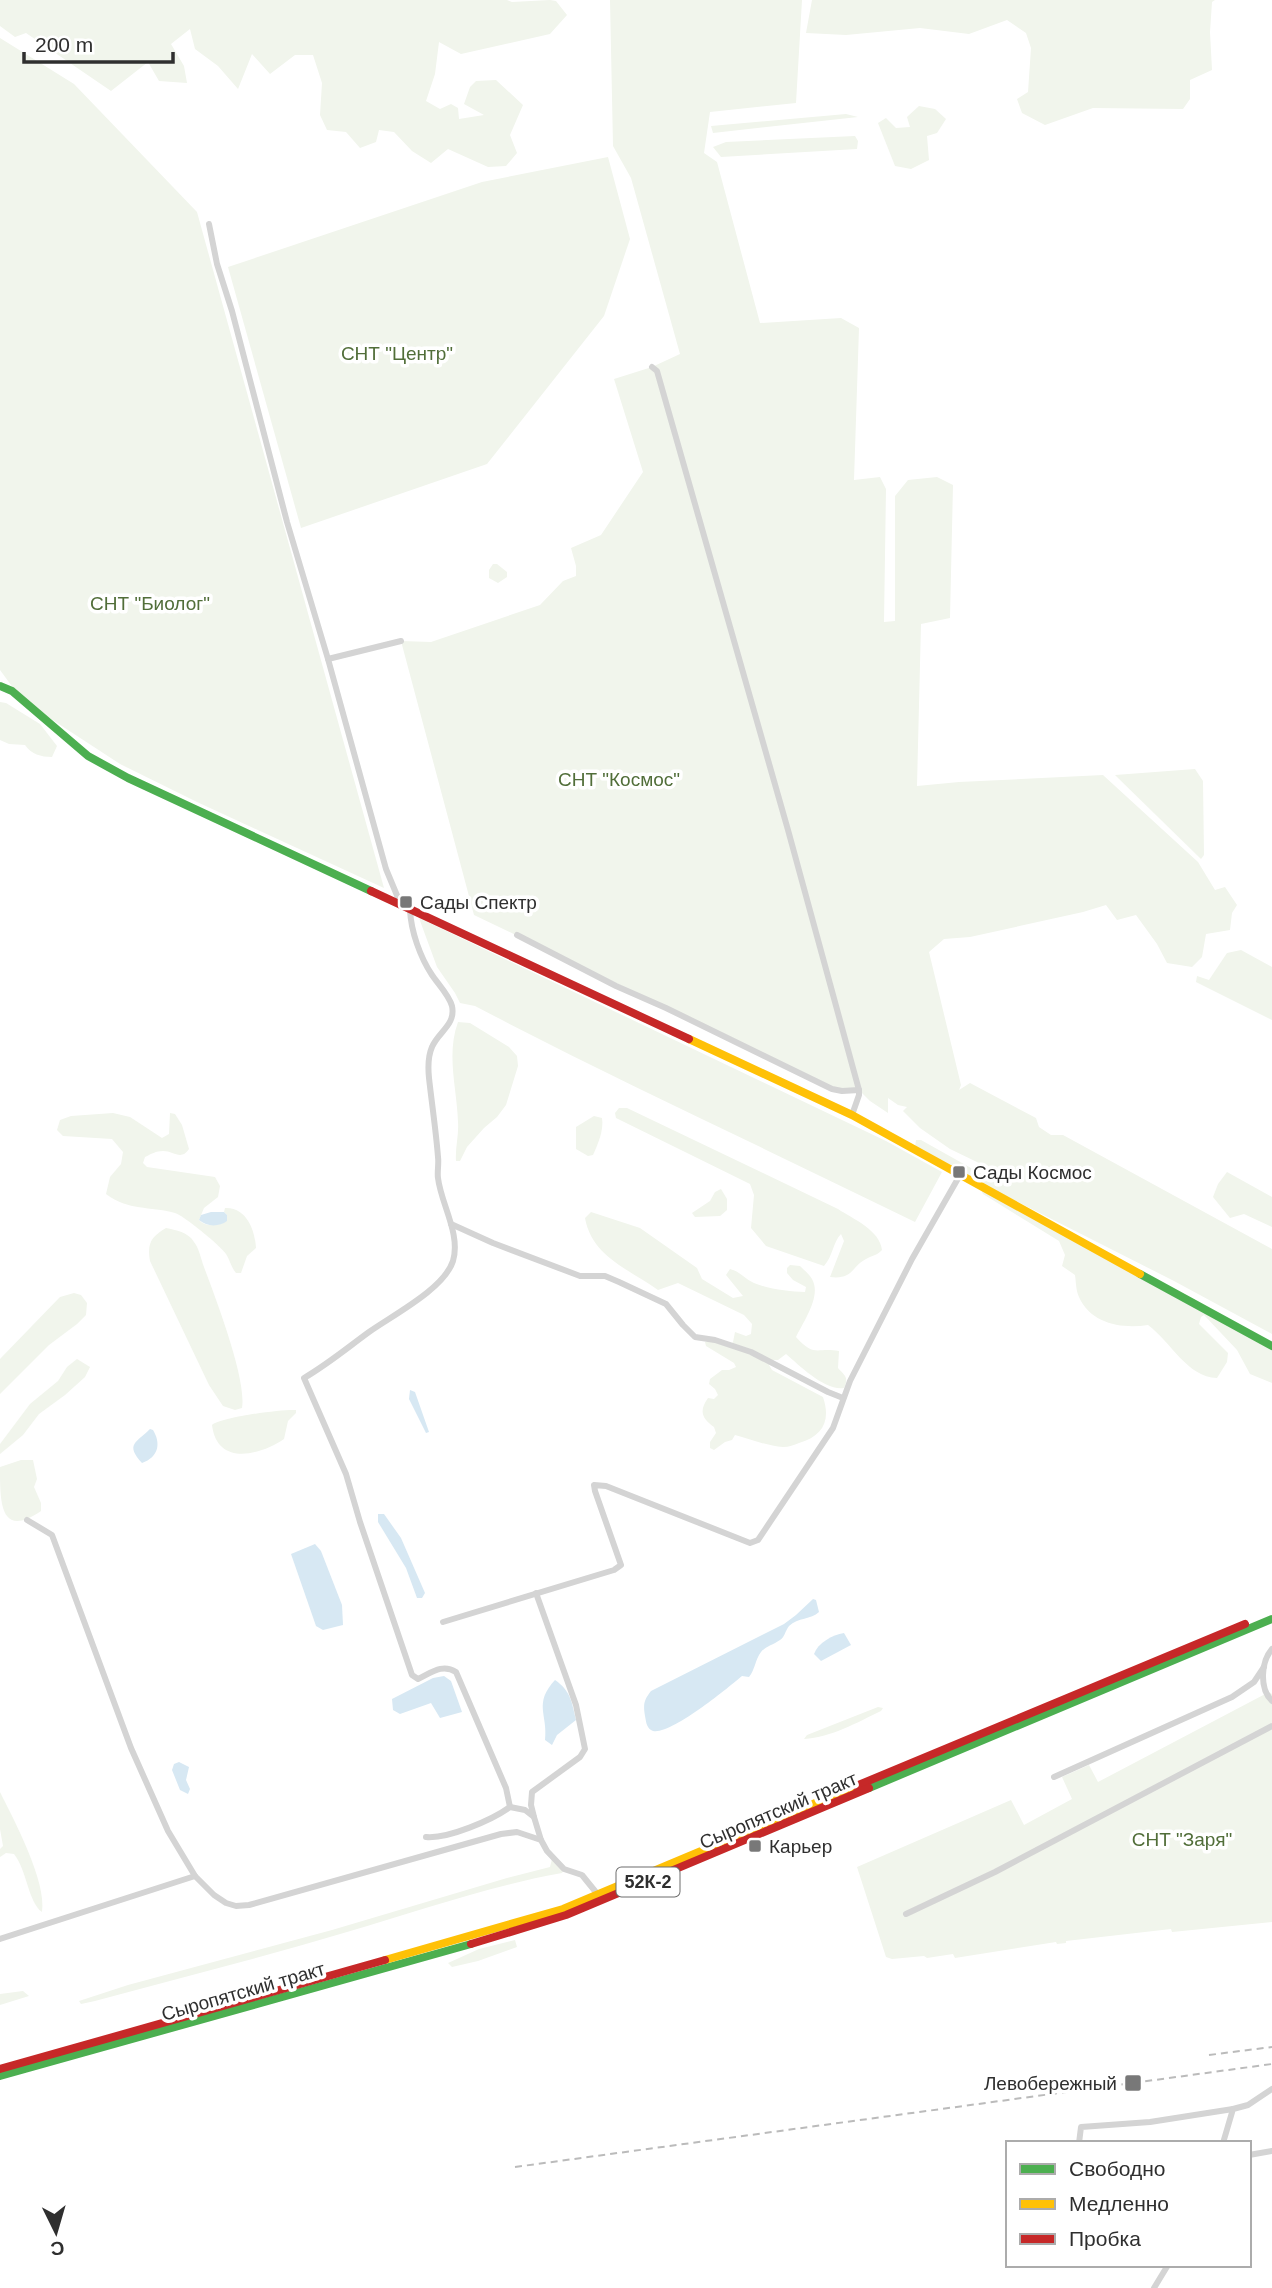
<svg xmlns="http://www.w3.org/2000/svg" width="1272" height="2288" viewBox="0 0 1272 2288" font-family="Arial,sans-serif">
<rect width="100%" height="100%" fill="#fff"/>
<g fill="#f1f5ec">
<path d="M0,0h507l5,2 38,-2 6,1 11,14 -17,19 -89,20 -22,-12 -4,32 -9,27 14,8 11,-5 7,4 1,11 25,-4 -20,-11 6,-17 6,-6 20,-1 27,25 -13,30 7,18 -11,13 -18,1 -40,-18 -17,14 -19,-12 -18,-19 -15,-2 -3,12 -16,6 -14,-16 -19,-2 -7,-15 2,-32 -9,-28h-18l-25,19 -18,-20 -14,35 -20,-23 -23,-17 -5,-20 -19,15 13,22 3,17 -28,-2 -11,-19 -37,29 -85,-58 -11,4 -15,-11z"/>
<path d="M610,0h192l-6,103 -86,9 -6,41 13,9 43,161 81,-5 18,10 -5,152 26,-3 6,12 -2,133 11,-1v-125l13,-16 29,-3 16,8 -3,133 -29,6 -4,162 42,-4 144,-7 95,87 17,28 10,-3 12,18 -5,8 -2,17 -24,4 -4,23 -10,10 -25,-4 -10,-19 -21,-29 -19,5 -11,-15 -23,7 -113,25 -26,2 -15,13 32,133 -2,5 11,-7 66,35 3,9 12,8h12l209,114v85l-98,-53 -217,-110 -42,-24 1,-7h5l66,37 -8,-14 -29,-14 -30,-21 -17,-17 4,-4 -9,-2 -10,-7v15l-18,-12 -11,-11 -17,1 -368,-176 -73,-274 30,1 109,-37 23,-24 13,-5v-10l-5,-18 30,-13 42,-63 -29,-93 38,-12 28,-13 -49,-176 -18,-32z"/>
<path d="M812,0h403l-3,2 -2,30 2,38 -22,10v19l-7,10 -90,-1 -48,17 -23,-12 -5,-14 11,-7 3,-44 -5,-15 -19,-13 -38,14 -49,-6 -74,7 -40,-2z"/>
<path d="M0,38l74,46 123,128 187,676 -187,-86 -77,-38 -98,-64 -22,-30z"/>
<path d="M919,106l16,3 11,10 -9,14 -10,3 2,24 -18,9 -16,-3 -17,-43 8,-5 10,10 14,-1 -3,-10z"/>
<path d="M846,114l12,3 -145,16 -2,-7z"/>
<path d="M855,136l3,5 -1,8 -136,8 -8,-10 13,-5z"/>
<path d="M608,157l22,82 -26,77 -117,148 -186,64 -73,-261 254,-85z"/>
<path d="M493,564h4l10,8v5l-9,6 -9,-5v-8z"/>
<path d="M0,702l6,1 34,21 17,22 -5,11c-11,0 -21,-3 -27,-12l-16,-1 -9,-4z"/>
<path d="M1195,769l8,12 1,74 -3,4 -86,-84z"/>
<path d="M419,918l467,223 56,31 -27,50c-146,-72 -295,-140 -440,-216l-15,-3 -5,-10 -18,-26z"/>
<path d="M1241,950l31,17v53l-76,-38 1,-6 12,4 18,-27z"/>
<path d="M458,1022l12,1 39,24 8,9 1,10 -12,39 -9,12 -13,11 -17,19 -7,14h-4c-1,-13 3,-26 2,-39 -1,-34 -12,-67 0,-100z"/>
<path d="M619,1108h8l211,101c15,10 42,21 44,41 -6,6 -9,5 -16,9 -14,7 -13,21 -36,18l14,-36 -3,-7c-8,8 -8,22 -17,32l-58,-20 -15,-18 3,-33 -4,-11 -134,-66 -1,-5z"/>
<path d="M113,1113l17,4 32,21 7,-4 1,-21 5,1 7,11 7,24c-8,12 -15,2 -26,2 -7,0 -12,3 -18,6l-2,6 4,4 68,10 5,9 -2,11 -14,11 -5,12c10,10 18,2 28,-5l-3,-3 1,-4c22,-1 30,23 31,40l-9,8 -6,17h-5c-5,-6 -6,-13 -10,-19 -5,-8 -43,-39 -51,-41 -26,-7 -46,-2 -69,-19l4,-17 11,-13 2,-12 -11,-13 -49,-3 -6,-6 3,-10 11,-4z"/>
<path d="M594,1116l8,2c2,12 -4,26 -9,37l-5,1 -12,-7v-22z"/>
<path d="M1227,1172l45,25v30l-28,-13 -14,4 -17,-21 5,-13z"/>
<path d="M979,1186l293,161v36l-22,-9 -13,-24 -33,-35 -3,2 -2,7 29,29 -1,9 -10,16c-30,-1 -45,-35 -69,-53 -26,4 -57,-1 -69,-28 -3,-6 -3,-15 -4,-22l-13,-9 3,-11 -6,-14 -76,-47z"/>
<path d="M721,1189l6,10v11l-7,6 -25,1 -3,-4 18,-12 5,-9z"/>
<path d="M591,1212l49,16 57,40 5,11 31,19 10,-2 -17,-21 4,-6c11,3 15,10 24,14 14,6 36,9 51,9l1,-5 -13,-7 -6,-7v-5l3,-3 10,1c4,4 9,8 12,13 10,17 -9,43 -16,58 19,21 20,10 43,14l-1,17c7,8 11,9 6,20 -19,3 -44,-22 -58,-34l-8,6h-7l-2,5 3,5 51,27c8,24 0,39 -24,46 -5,2 -10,4 -16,4 -16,-1 -33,-8 -48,-12l-3,5 -7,2 -11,8 -4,-2v-6l6,-9 -2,-6c-11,-8 -16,-15 -6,-29l6,1 4,-4 -3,-6 -6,-5 1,-5 12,-9h7l7,-3 -2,-4 -28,-17 -1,-4 5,-1 19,6 4,-5 2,-10 11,4 5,-2 1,-10 -8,-9 -66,-32 -20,7c-29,-21 -66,-33 -73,-72z"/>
<path d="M166,1228c10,2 22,4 28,14 5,6 7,17 10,25 11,30 43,112 38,141l-7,2 -12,-4 -14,-21 -59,-124c-3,-18 1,-24 16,-33z"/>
<path d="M74,1293l7,2 6,8 -1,12 -9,9 -28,21 -49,49v-35l60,-62z"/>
<path d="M77,1359l13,8 -5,10 -20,18 -26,19 -16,21 -23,19v-10l30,-40 28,-23 9,-14z"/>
<path d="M296,1410v3l-8,8 -4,18c-25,17 -67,27 -72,-14 10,-8 70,-16 84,-15z"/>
<path d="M21,1460h12l4,19 -3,8 7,16v8c-41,28 -41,-8 -41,-44z"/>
<path d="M1269,1692l3,2v228l-100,10 -1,-3 -105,12v2l-9,1 -1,-2 -101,16 -2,-4 -26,4 -3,-2 -32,3 -6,-2 -29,-90 154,-67 13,25 48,-26 -10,-22 27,-12 9,17z"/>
<path d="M878,1707l5,1 -2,3c-25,12 -49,26 -77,28l3,-4z"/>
<path d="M0,1792c14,28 47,90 42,120 -14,-10 -15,-42 -28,-58l-8,-1 -6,4v-8l3,-3 -3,-17z"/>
<path d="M552,1859l11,12 -1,2c-73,13 -144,38 -215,59 -83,25 -168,46 -252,69l-14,3 -2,-3 49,-16 204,-55 175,-52 43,-11z"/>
<path d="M515,1940l2,7 -39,14 -26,6 -4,-4 31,-14z"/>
<path d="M23,1991l6,5 -29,9v-11z"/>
</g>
<g fill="#d7e8f3">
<path d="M211,1212h13l3,3v6c-8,6 -20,6 -28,-1l2,-5z"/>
<path d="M410,1390l5,2 14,40 -3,1 -17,-34z"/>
<path d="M150,1429l3,1c8,13 6,27 -11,33 -17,-19 -6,-20 8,-34z"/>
<path d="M378,1514h6l17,24 24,55 -3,5h-5l-11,-30 -28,-46z"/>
<path d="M315,1544l6,7 21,54 1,20 -20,5 -7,-4 -25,-72z"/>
<path d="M813,1599l3,1 3,12c-8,8 -21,5 -30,14 -4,5 -4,11 -9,14 -7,5 -14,6 -19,12 -6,8 -6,18 -12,25l-7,-1c-13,11 -77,64 -91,54 -5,-3 -5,-10 -6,-14 -2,-12 -1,-16 6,-25l133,-67 12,-9z"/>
<path d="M844,1633l7,12 -30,16 -7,-7c4,-11 18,-19 30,-21z"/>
<path d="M444,1676l7,5 11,31 -22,6 -9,-15 -31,11 -7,-4 -1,-11 41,-21z"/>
<path d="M555,1680c16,11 17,23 21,40l-19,15 -5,10 -7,-5c3,-26 -12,-36 10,-60z"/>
<path d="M179,1762l10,5 -3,13 4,9 -2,5 -8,-4 -8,-20 2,-6z"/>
</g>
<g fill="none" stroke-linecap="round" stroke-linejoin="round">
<g stroke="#d4d4d4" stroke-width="6">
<path d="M209,224l8,40 15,47 55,211 41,137 58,210 15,36"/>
<path d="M652,367l5,4 131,459 71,260v5l-7,20"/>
<path d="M328,659l73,-18"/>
<path d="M410,910c1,21 10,47 22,65 6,9 17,20 20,31 4,19 -14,26 -20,41 -4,9 -4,21 -3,31 3,27 7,53 9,79 1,7 -1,15 0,21 3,26 23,56 15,83 -9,28 -60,54 -84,71 -22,16 -41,32 -65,46l42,96 14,48 52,153 6,4c13,-6 24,-16 38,-7l50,116 4,19"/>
<path d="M517,935l99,51 50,22 166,81 10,2 17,-1"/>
<path d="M451,1224l42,19 87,33h25l14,6 47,22 17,21 12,12 20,3 36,12 77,40 15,6"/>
<path d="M27,1520l25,15 79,213 37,83 27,45 19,19 12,8 10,3 13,-1 252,-71 16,-2 24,8"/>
<path d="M443,1622l171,-52 7,-5 -26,-74 -1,-6 12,1 144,57 8,-3 75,-112 17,-47 62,-122 48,-84"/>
<path d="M1272,1649c-11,13 -13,39 0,52"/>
<path d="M1054,1777l178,-80 22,-15 10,-15"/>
<path d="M534,1817l-3,-12 1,-13 48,-35 5,-8 -9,-44 -40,-112"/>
<path d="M426,1837c22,2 66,-17 84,-30l15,3 9,7 7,23 6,11 17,18 18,6 17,21"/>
<path d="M906,1914l89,-42 277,-146"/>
<path d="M0,1939l195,-63"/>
<path d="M1079,2143l2,-16 69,-5 83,-13"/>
<path d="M1223,2143l10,-34 15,-4 24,-16"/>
<path d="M1249,2155l23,-4"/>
<path d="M1154,2288l14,-23"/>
</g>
<g stroke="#4caf50" stroke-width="8">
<path d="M0,686l12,5 76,65 40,22 243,113"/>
<path d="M1140,1274l132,72"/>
<path d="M869,1788l403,-169"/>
<path d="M0,2076l471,-132"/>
</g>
<g stroke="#ffc107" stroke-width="8">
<path d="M689,1039l163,76 288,159"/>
<path d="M385,1960l178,-51 293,-123"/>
</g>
<g stroke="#c62828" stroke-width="8">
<path d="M371,891l318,148"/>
<path d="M856,1786l389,-162"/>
<path d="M471,1944l95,-29 303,-127"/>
<path d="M0,2069l385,-109"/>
</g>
<g stroke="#bbb" stroke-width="2" stroke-dasharray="7 5" stroke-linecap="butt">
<path d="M1209,2055l63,-8"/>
<path d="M515,2167l757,-103"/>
</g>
</g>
<g fill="#787878" stroke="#fff" stroke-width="2.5">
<rect x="399" y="895" width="14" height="14" rx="3.5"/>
<rect x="952" y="1165" width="14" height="14" rx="3.5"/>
<rect x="748" y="1839" width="14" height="14" rx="3.5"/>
<rect x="1124" y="2074" width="18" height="18" rx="3.5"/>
</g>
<g text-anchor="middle" stroke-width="7" stroke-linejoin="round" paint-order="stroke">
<rect fill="#fff" stroke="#6d6d6d" stroke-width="2" x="616.5" y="1867.5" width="63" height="29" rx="5"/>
<g font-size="18" font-weight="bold" fill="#2f2f2f">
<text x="648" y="1888">52К-2</text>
</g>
<g font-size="19" fill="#516e39" stroke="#fff">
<text x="397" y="360">СНТ "Центр"</text>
<text x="150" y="610">СНТ "Биолог"</text>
<text x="619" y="786">СНТ "Космос"</text>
<text x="1182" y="1846">СНТ "Заря"</text>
</g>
<g font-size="19" fill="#2f2f2f" stroke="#fff" text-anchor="start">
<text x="420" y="909">Сады Спектр</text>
<text x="973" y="1179">Сады Космос</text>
<text x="769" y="1853">Карьер</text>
<text x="1117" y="2090" text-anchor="end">Левобережный</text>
</g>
<g font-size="19" fill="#2f2f2f" stroke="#fff">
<text transform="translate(778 1810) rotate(-23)" y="7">Сыропятский тракт</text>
<text transform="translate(243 1991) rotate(-16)" y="7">Сыропятский тракт</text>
</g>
</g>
<rect x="1006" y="2141" width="245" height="126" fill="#ffffff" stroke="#acacac" stroke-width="2"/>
<rect x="1020" y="2164" width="35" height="10" fill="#4caf50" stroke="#acacac" stroke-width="2"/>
<text x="1069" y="2176" font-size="21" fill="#2f2f2f">Свободно</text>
<rect x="1020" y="2199" width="35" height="10" fill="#ffc107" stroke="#acacac" stroke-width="2"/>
<text x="1069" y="2211" font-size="21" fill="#2f2f2f">Медленно</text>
<rect x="1020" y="2234" width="35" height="10" fill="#c62828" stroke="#acacac" stroke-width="2"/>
<text x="1069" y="2246" font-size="21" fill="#2f2f2f">Пробка</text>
<g transform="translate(56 2232) rotate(175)" stroke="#ffffff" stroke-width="5" paint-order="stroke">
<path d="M0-5L12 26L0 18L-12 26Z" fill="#2f2f2f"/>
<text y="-10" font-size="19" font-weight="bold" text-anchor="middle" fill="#2f2f2f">С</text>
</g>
<path d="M24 52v10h149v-10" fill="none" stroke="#2f2f2f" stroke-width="3.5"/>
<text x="35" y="52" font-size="21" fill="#2f2f2f" stroke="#ffffff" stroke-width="5" paint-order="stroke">200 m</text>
</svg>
